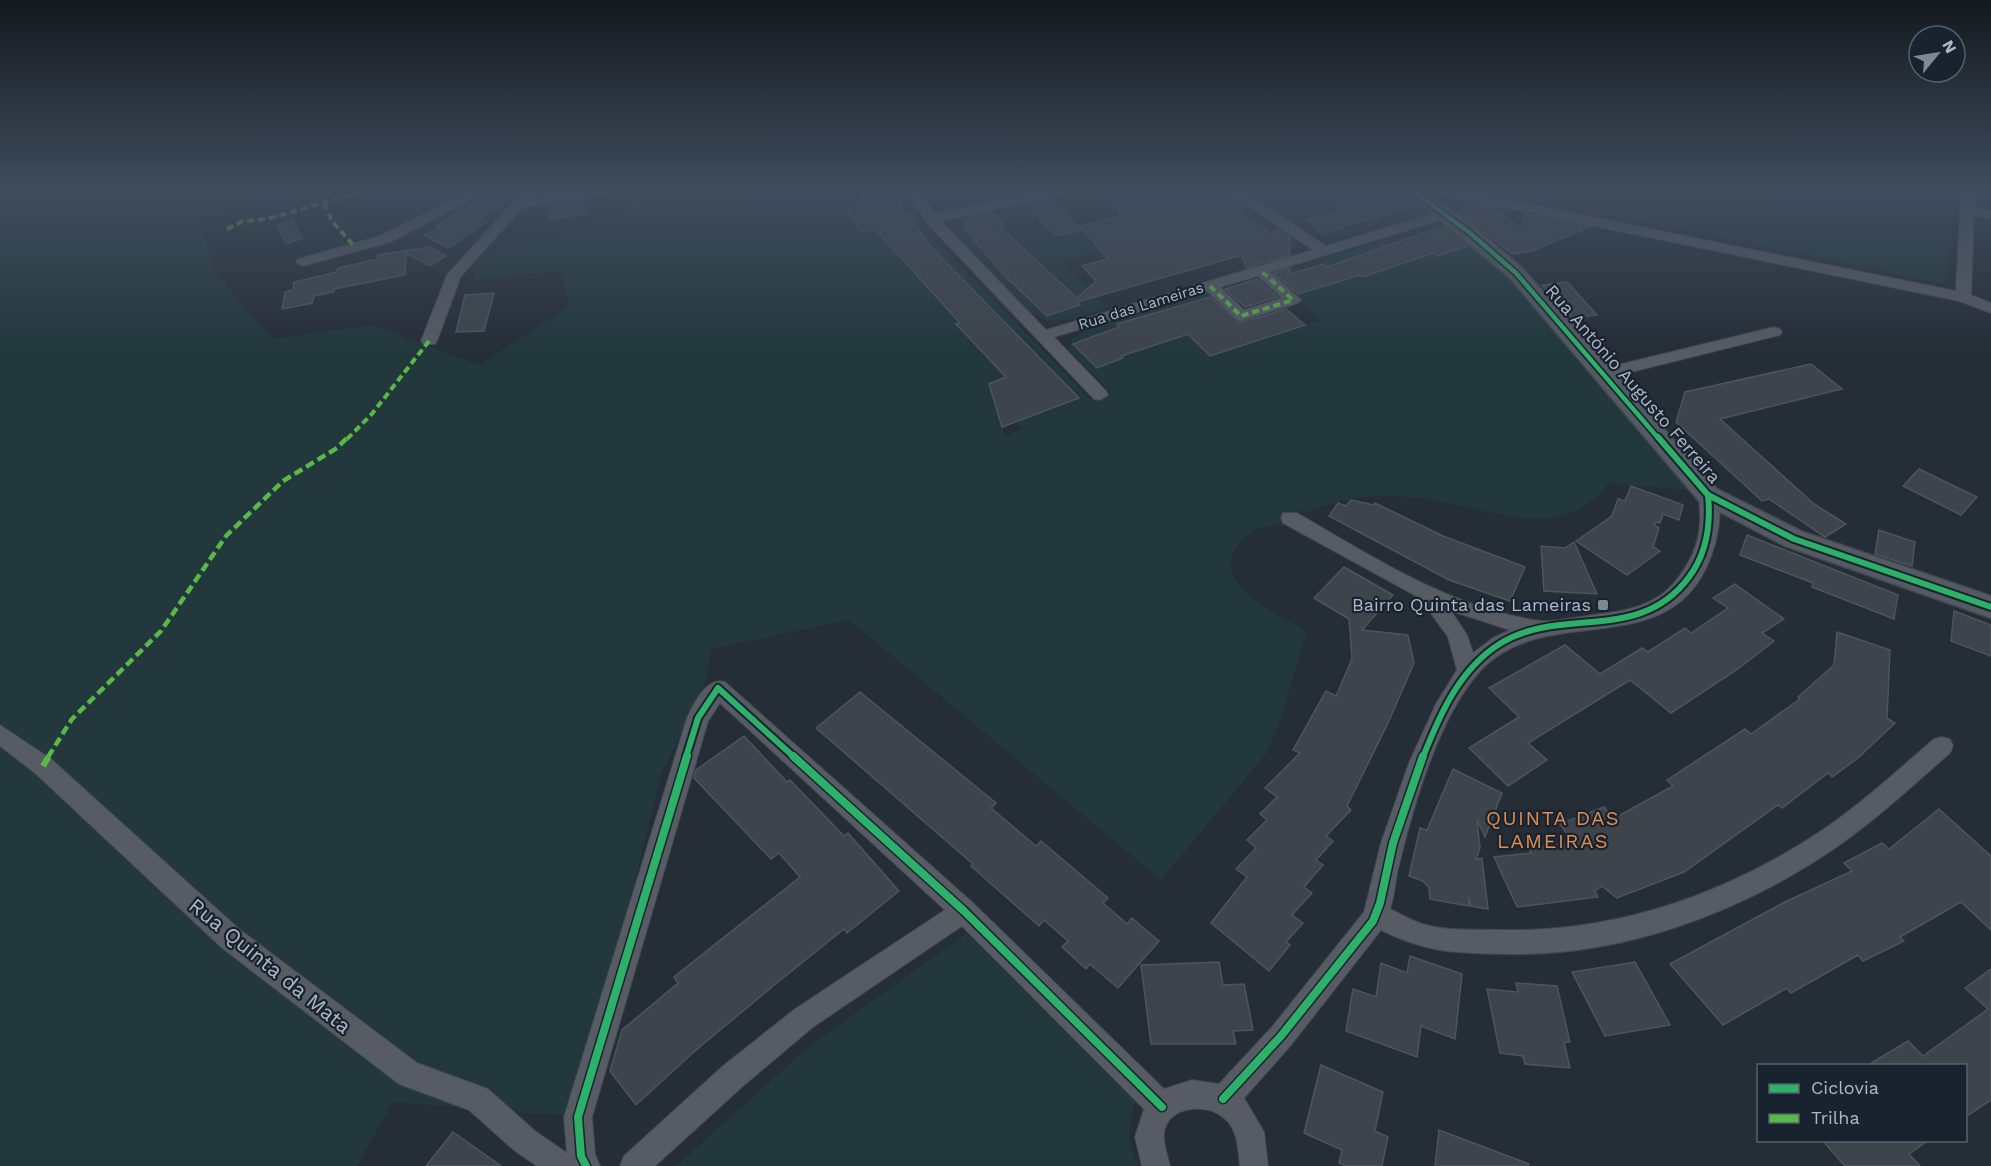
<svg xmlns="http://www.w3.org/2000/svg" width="1991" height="1166" viewBox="0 0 1991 1166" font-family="'Work Sans',sans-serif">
<rect width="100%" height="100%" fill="#252d36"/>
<g fill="#22383c" fill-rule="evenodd">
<path d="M0,190h318l-120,26 17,54 27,36 32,33 97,-14 109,40 90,-60 -10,-34 -86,9 -2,-14 26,-28 34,1 91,-25 19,-23 3,-1h258l23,41 165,168 19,-7 -41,-42 2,-10 11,-8 127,-40 52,48 60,-20 -52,-45 154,-47h28l10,5 30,32 15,6 57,63 125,156 -79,-7c-49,64 -119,24 -183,16 -44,-6 -80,-4 -120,14l-8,-3 -16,15c-15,-2 -31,5 -41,17 -37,40 37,72 66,90 -14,40 -22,84 -41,122l-105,126 -312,-260 -138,29 -7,39 -43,86 -83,343 -185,-15 -36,64h-357zM996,381l13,34 13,14 -14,7 -5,-5 -14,-46z"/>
<path d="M922,190h116l-80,17 -22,-2z"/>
<path d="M1105,190h110l50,32 6,-2 28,20v7l-38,16 -4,-4 -15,4 -51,-38 -128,38 46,44c-26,8 -56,24 -80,4l-76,-78 -1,-7 8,-7 50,-11 4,3 41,-11 24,27 44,-11 -25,-24z"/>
<path d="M1246,190h155l17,11 4,6 -6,8c-27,8 -61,26 -90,22 -24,-4 -59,-33 -80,-47z"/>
<path d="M1489,190h467l-10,94z"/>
<path d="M967,933l168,169c-7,24 -9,41 4,64h-463l131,-118z"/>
</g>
<g fill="#3d444c" stroke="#4d545d" stroke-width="1.5">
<path d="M858,190h35l13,26 3,-1 21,31 149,152 -77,29 -13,-43 17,-7 -50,-53 4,-1 -85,-94 -15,3 -14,-23 19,-4z"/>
<path d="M1124,190h99l22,17 -8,3 33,23 9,-3 11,7v18l-44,13 -4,-13 -165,47 3,3 -33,11 -43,-41 -41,-48 5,-10 24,-5 12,13 -5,1 78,72 19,-17 -14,-15 26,-7 -28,-33 44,-11 -20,-20z"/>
<path d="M1245,190h40v2l-24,9z"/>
<path d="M1316,190h72l23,17 -89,26 -15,-13 41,-11z"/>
<path d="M496,192l7,12 -23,13 8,4 -40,27 -24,-13 16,-7 -4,-2 14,-7 -2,-1z"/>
<path d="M1053,199l29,31 -26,6 -29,-31z"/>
<path d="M582,200l4,13 -36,7 -3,-14z"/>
<path d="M1475,204l20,4 26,21 4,-15 65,13 -59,24 -18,3 -55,-42 8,-7z"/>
<path d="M292,220l11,18 -17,6 -9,-19z"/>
<path d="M1443,226l25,20 -31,10 -4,-3 -70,24 -3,-2 -62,19 -24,-21 16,-5v6l34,-10 3,3z"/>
<path d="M429,247l17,9 -16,10 -24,-13 -1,22 -71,14v3l-20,4 -2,7 -30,6 3,-17 8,-2 1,-8 43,-10 1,-4 40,-9v-4z"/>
<path d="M1257,279l21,18 -33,10 -20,-18z"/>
<path d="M1567,282l30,33 -25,3 -30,-33z"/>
<path d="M494,293l-10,38 -28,1 9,-37z"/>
<path d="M1210,297l30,26 46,-14 19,16 -95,31 -22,-22 -67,22 2,2 -26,10 -24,-24 46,-17 -2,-3z"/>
<path d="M1811,364l31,25 -122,30 94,85 32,20 -21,13 -56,-38 -7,2 -86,-79 9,-30z"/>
<path d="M1919,469l58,28 -16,18 -58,-29z"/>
<path d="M1631,486l52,19 -4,15 -16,-6 -3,9 -4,-1 -2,3 5,3 -6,19 7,4 -33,24 -51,-34 36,-25 6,-17 7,2z"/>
<path d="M1351,500l23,5 1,-2 68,33 82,31 -15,34 -61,-21 -120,-64 9,-13 8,3z"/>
<path d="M1879,530l36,12 -3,24 -37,-12z"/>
<path d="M1747,535l151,60 -4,24 -82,-32 1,-4 -73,-28z"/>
<path d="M1574,542l23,52 -53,-3 -3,-45 24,2z"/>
<path d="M1344,567l49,28 -31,35 46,5 6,28 -25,58 -42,85 4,4 -25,26 7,5 -17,19 7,5 -19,22 8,6 -20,22 11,8 -17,19 4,3 -21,26 -58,-48 36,-46 -11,-8 20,-21 -9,-8 20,-20 -7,-6 17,-17 -12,-9 35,-35 -7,-3 33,-59 10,5 16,-37 -3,-40 -35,-21z"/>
<path d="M1735,584l49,35 -22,14 12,8 -36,28 -67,44 -41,-33 -102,63 19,17 -39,26 -39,-38 50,-31 -30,-29 76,-43 35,29 42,-26 6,4 37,-24 6,5 37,-25 -15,-10z"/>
<path d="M1954,611l37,14v31l-40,-15z"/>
<path d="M1837,632l53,18 -3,68 8,5 -37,35 -26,19 -4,-4 -46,35 -4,-3 -94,67 -67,26 -15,-12 -7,5 3,6 -81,10 -23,-50 37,-4 -2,-5 45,-5 -14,-19 44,-17 9,12 60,-33 -6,-6 78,-51 6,5 49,-35 -2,-2 36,-32z"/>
<path d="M860,692l136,111 -5,5 45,38 5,-5 67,57 -5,5 24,21 5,-6 27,23 -41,47 -28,-24 -4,5 -24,-22 6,-6 -24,-21 -5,6 -68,-60 2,-2 -157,-136z"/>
<path d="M744,736l43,46 3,-2 54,56 4,-3 51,58 -52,42 -3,-4 -66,53 -82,68 -60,55 -26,-34 12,-41 56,-47 -4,-6 126,-100 -21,-24 -8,6 -77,-81 2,-8z"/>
<path d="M1453,769l49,24 -17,44 -8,-17 3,28 -4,11 6,-1 6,51 -17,-3 -2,-8v8l-39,-7 -1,-11 -6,-7 -14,-5 11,-48 7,2z"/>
<path d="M1939,809l52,47v74l-30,-28 -61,35 4,4 -41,20 -5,-6 -67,38 -4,-5 -64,37 -53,-61 115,-62 67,-31 -8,-8 38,-20 7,6z"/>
<path d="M1410,956l52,18 -7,65 -34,-13 -4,31 -71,-26 7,-42 23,8 5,-34 26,10z"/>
<path d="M1219,962l4,23 21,-1 9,46 -20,1 3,13h-85l-10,-79z"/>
<path d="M1635,962l35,63 -65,11 -33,-64z"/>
<path d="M1991,969v131l-26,17v-52h-97l40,-24 15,15 65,-47 -23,-21z"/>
<path d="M1516,983l41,3 13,56h-6l6,26 -45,-4 -2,-8 -23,-3 -13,-64 31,3z"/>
<path d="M1321,1065l62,27 -8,39 13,6 -6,29h-36l-7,-3 3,-13 -38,-17z"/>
<path d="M1439,1130l90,34 -1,2h-93z"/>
<path d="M453,1132l48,34h-75z"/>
<path d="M1822,1140h107l-20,14 11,12h-75z"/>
</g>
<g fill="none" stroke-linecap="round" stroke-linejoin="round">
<defs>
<g id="street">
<path d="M472,190h18l-100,52 -87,24 -7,-4 2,-3 82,-23z"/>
<path d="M524,190h14l-6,7 48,-7h35l-7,4 -85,13 -62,69 -24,65 -2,3h-12l-2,-3 26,-66z"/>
<path d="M906,190h14l15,24 112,-24h26l-7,4 -125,27 105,109 267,-80 -88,-60h16l85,56 115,-35h10l2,3 -2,3 -181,55 28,25 3,3 -3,3 -57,18 -5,-2 -29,-28 -153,46 52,54 2,4 -8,5 -6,-1 -168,-177zM1258,276l24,22 -38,12 -24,-23z"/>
<path d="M1432,190h27l497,101 5,-101h14l-1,17 17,4v8l-17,-4 -3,80 20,8v10l-32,-12 -520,-107z"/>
<path d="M1774,327l6,2 2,3 -2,3 -177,44 -8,-5 2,-4z"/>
<path d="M1708,489l6,1c9,15 5,39 1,54 -35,126 -164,54 -233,125 -43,46 -68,135 -83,196 -4,14 -4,30 -9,44 11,5 22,12 33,15 26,8 55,5 82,6 113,2 223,-37 316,-99 40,-27 76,-60 113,-92l8,-2 8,2 3,7 -3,7c-37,32 -72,65 -112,93 -97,67 -215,111 -334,108 -49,-1 -77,-1 -123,-24l-90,115 -47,53 20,34 4,34h-28c-2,-17 -2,-37 -16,-48 -19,-17 -62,-11 -60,20 0,9 4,19 6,28h-28l-7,-29 9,-28 -182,-183 -149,101 -70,59 -88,80h-35l4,-10 99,-90 72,-57 150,-99 -225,-207 -12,18 -116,396 3,37 5,12h-63l-22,-15 -46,-41 -70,-26 -178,-137 -186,-174 -35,-27v-21l51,34 188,170 178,134 71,26 47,42 32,22 -3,-36 123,-399c7,-15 20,-42 38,-36l248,221 191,186 28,-9 27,4 53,-57 92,-115 17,-69 28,-80 27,-59 21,-34 -9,-33 -28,-39 -137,-75 -2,-5 2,-5h14c76,44 155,96 244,108 15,1 43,-5 59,-7 26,-3 56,-9 74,-31 15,-18 25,-37 26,-61 1,-10 -3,-23 2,-32zM1451,611l59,19 -17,8 -20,15 -6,-18z"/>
</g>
<path id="secondary" d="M1403,190h21l53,39 46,40 194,220 86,43 188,64v22l-206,-72 -86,-45 -190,-224z"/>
</defs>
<use href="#street" stroke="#42474e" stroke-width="2"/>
<use href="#secondary" stroke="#42474e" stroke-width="3"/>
<use href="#street" fill="#565b64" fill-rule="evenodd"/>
<use href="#secondary" fill="#545a62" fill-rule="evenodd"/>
<g stroke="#58b947" stroke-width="4" stroke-dasharray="7 4" stroke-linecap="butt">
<path d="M324,203l8,18 23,26"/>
<path d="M227,229l16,-8 24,-2 102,-29"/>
<path d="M1210,286l31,30 52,-16 -33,-30"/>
<path d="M347,439l24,-24 58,-74"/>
</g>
<path stroke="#58b947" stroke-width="4.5" stroke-dasharray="9 4.5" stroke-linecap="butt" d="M48,757l24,-38 89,-88 65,-95 57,-55 54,-33 11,-11"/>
<path stroke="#58b947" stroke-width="6" stroke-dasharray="11 6" stroke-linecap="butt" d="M43,766l6,-10"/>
<defs>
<path id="cycleway-far2" d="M1412,190l58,43 46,40 143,166"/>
<g id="cycleway-far1">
<path d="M1658,437l50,58 86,44 197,68"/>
<path d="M686,757l12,-39 20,-30 76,69"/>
<path d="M1423,757c17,-43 37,-89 78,-114 61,-37 139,1 188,-66 18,-24 22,-52 19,-82"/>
</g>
<g id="cycleway">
<path d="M793,756l171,155 198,196"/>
<path d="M1223,1099l58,-63 92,-115 7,-18 13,-60 30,-87"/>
<path d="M586,1166l-5,-10 -3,-39 109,-361"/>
</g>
</defs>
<use href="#cycleway-far2" stroke="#192330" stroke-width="8"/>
<use href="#cycleway-far1" stroke="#192330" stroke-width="10"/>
<use href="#cycleway" stroke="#192330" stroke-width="11"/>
<use href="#cycleway-far2" stroke="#2db169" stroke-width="4.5"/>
<use href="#cycleway-far1" stroke="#2db169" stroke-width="6"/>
<use href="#cycleway" stroke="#2db169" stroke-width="8"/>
</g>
<linearGradient id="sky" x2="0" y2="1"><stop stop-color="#14191e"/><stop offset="0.54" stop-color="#404c5d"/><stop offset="1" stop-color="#404c5d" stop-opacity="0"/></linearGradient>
<rect width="1991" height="353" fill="url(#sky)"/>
<rect fill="#7e8795" stroke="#192330" stroke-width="2" x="1597" y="599" width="12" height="12" rx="3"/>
<g text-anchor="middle" stroke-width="4.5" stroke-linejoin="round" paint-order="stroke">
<g font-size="15" fill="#aeb8c8" stroke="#192330">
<text transform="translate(1141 306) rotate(-17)" y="5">Rua das Lameiras</text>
</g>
<g font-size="18" fill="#aeb8c8" stroke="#192330">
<text transform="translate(1633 384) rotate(49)" y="6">Rua António Augusto Ferreira</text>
</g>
<g font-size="18" fill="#aeb8c8" stroke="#192330" text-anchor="end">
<text x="1591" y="611">Bairro Quinta das Lameiras</text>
</g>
<g font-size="20" letter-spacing="1.5" fill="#df8d52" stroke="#192330">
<text x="1553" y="825">QUINTA DAS<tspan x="1553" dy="23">LAMEIRAS</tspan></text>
</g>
<g font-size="21" fill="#aeb8c8" stroke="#192330">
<text transform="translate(270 966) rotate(39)" y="7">Rua Quinta da Mata</text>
</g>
</g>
<rect x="1757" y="1064" width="210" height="78" fill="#192330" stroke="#555f6d" stroke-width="1.5"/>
<rect x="1769" y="1084" width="30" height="9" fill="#2db169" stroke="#555f6d" stroke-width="1.5"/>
<text x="1811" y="1094" font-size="18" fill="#aeb8c8">Ciclovia</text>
<rect x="1769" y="1114" width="30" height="9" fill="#58b947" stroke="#555f6d" stroke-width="1.5"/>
<text x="1811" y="1124" font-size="18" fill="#aeb8c8">Trilha</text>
<g transform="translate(1937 54) rotate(60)"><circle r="28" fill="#192330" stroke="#555f6d" stroke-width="1.5"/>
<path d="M0-4.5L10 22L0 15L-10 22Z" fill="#7e8795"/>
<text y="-9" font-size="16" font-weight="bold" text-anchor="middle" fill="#aeb8c8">N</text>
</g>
</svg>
